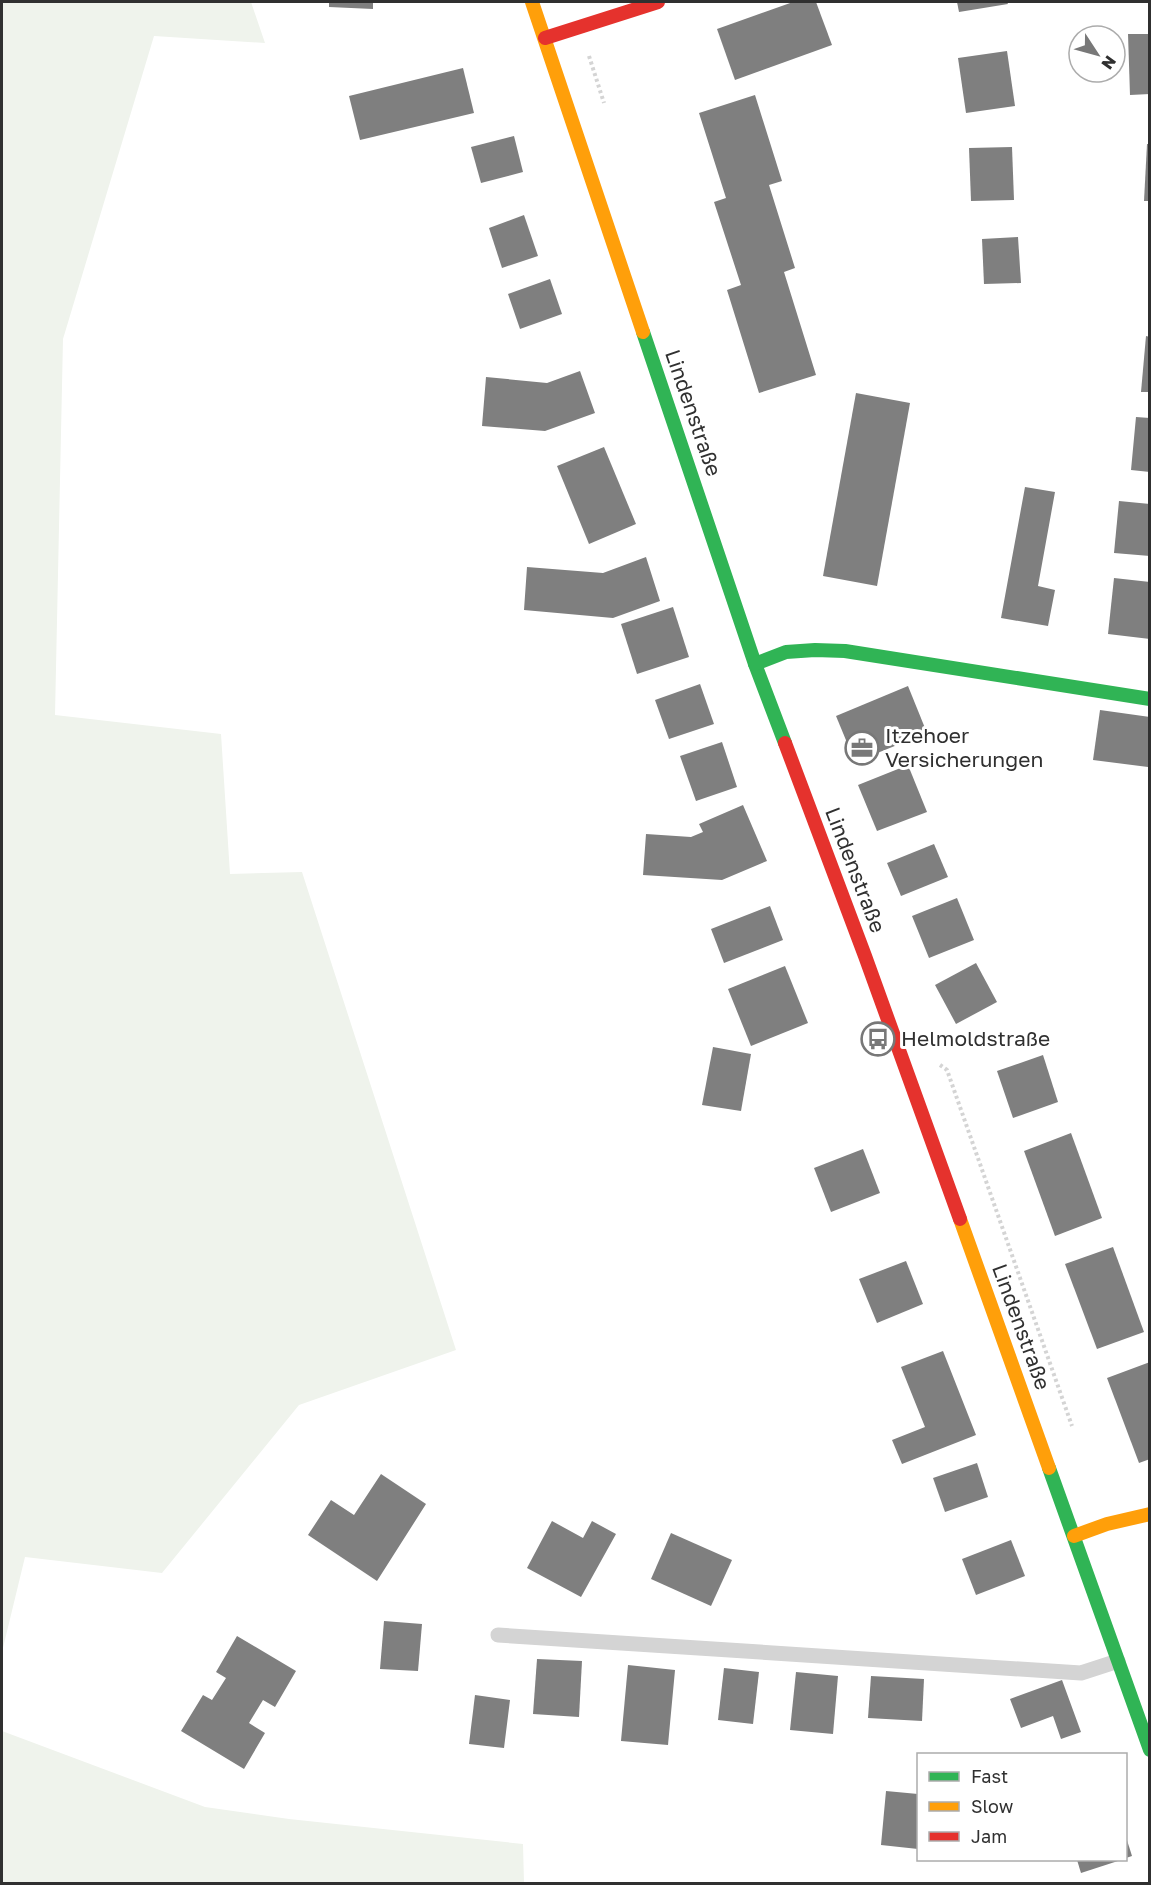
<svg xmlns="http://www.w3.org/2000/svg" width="1151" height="1885" viewBox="0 0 1151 1885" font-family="'Golos Text',sans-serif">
<rect width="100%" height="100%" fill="#fff"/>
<g fill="#eff3ec">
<path d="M2,2h249l14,41 -111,-7 -91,303 -8,376 166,19 9,140 72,-2 154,478 -157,55 -137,168 -137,-16 -23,95z"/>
<path d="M2,1731l203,76 84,12 234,25 1,39h-522z"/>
</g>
<g fill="#7f7f7f">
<path d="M329,2h44v7l-44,-2z"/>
<path d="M793,2h23l16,43 -97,35 -18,-51z"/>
<path d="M957,2h50l1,2 -49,8z"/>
<path d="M1128,34h22v60l-20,1z"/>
<path d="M1007,51l8,55 -49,7 -8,-55z"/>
<path d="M463,68l11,45 -114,27 -11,-44z"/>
<path d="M755,95l27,86 -13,4 26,83 -11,4 32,103 -57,18 -32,-103 14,-5 -27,-83 12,-4 -27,-85z"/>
<path d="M514,136l9,36 -42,11 -10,-36z"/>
<path d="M1147,144h3v57h-6z"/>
<path d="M1012,147l2,53 -43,1 -2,-53z"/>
<path d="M524,215l14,41 -36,12 -13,-40z"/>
<path d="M1018,237l3,46 -37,1 -2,-45z"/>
<path d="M550,279l12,35 -42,15 -12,-35z"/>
<path d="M1146,336l4,1v55h-9z"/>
<path d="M580,371l15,42 -50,18 -63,-5 4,-49 61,6z"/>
<path d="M856,393l54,10 -33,183 -54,-10z"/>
<path d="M1136,417l14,1v54l-19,-2z"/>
<path d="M604,447l32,77 -47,20 -32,-78z"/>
<path d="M1025,487l30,5 -17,94 17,4 -7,36 -47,-8z"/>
<path d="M1119,501l31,3v52l-36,-3z"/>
<path d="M646,557l14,44 -47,17 -89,-8 3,-43 76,6z"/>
<path d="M1114,578l36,4v57l-42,-5z"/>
<path d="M673,607l16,50 -52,17 -16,-50z"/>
<path d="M700,684l14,40 -45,15 -14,-39z"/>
<path d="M908,686l19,47 -72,29 -19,-46z"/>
<path d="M1100,710l50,7 -2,50 -55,-7z"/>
<path d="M722,742l15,45 -41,14 -16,-45z"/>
<path d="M908,765l19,47 -50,19 -19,-46z"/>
<path d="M743,805l24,56 -45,19 -79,-5 3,-41 45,3 12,-5 -4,-8z"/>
<path d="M934,844l14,33 -47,19 -14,-33z"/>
<path d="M957,898l17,42 -45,18 -17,-42z"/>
<path d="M770,906l13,34 -59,23 -13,-34z"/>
<path d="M976,963l21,39 -41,22 -21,-39z"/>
<path d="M785,966l23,57 -57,23 -23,-57z"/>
<path d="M713,1047l38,7 -10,57 -39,-6z"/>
<path d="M1043,1055l15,47 -45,16 -16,-47z"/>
<path d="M1071,1133l31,85 -47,18 -31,-85z"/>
<path d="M863,1149l17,44 -49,19 -17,-44z"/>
<path d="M1113,1247l31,85 -47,17 -32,-85z"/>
<path d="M906,1261l17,43 -46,19 -18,-44z"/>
<path d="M943,1351l33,84 -74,29 -10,-24 33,-13 -24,-60z"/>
<path d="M1150,1362v97l-11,4 -32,-85z"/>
<path d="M977,1463l11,34 -43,15 -12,-34z"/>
<path d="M381,1474l45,30 -49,77 -69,-46 23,-35 23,15z"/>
<path d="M552,1521l31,17 9,-17 24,13 -35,63 -54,-29z"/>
<path d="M671,1533l61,27 -21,46 -60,-27z"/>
<path d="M1011,1540l14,36 -49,19 -14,-36z"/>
<path d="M384,1621l38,3 -4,47 -38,-2z"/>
<path d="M237,1636l59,35 -21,36 -12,-7 -14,23 16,10 -21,36 -63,-38 22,-36 9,5 14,-22 -10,-6z"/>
<path d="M537,1659l45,2 -3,56 -46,-3z"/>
<path d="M628,1665l47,5 -7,75 -47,-4z"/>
<path d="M724,1668l35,4 -6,52 -35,-4z"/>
<path d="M796,1672l42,4 -5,58 -43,-4z"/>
<path d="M871,1676l53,3 -2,42 -54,-3z"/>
<path d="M1062,1680l19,52 -20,7 -8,-23 -32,12 -11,-29z"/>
<path d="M475,1695l35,5 -6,48 -35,-4z"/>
<path d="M886,1791l32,3v55l-37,-4z"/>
<path d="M1126,1837l6,19 -6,2z"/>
<path d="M1077,1860h44l-40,13z"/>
</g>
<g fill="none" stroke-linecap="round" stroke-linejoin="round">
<g stroke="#d4d4d4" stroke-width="4" stroke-dasharray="3 3" stroke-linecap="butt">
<path d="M589,56l15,47"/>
<path d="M940,1065l7,5 125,356"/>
</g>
<path stroke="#d4d4d4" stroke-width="15" d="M498,1635l583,38 37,-12"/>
<g stroke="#30b455" stroke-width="14">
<path d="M643,332l112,332 30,79"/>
<path d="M755,664l31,-12 29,-2 30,1 305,48"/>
<path d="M1049,1468l101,282"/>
</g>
<g stroke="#ff9f0a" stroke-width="14">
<path d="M532,2l111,330"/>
<path d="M960,1219l89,249"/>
<path d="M1074,1536l33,-12 43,-10"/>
</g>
<g stroke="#e5322d" stroke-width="14">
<path d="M545,38l113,-36"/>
<path d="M785,743l80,213 95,263"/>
</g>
</g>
<defs>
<symbol id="office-ring" viewBox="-11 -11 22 22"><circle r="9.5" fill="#fff" stroke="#787878" stroke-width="1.5"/><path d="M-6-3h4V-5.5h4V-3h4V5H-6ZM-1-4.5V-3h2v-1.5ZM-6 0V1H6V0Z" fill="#787878"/></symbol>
<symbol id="bus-ring" viewBox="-11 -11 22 22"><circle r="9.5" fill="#fff" stroke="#787878" stroke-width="1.5"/><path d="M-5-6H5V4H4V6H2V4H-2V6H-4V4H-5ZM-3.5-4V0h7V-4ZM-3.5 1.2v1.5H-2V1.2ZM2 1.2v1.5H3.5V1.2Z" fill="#787878"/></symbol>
</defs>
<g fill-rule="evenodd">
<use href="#office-ring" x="843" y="729" width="38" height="38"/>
<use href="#bus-ring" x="859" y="1020" width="38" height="38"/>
</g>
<g text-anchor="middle" stroke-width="6" stroke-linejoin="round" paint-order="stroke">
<g font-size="21" fill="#303030" stroke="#fff">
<text transform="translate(693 413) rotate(71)" y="7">Lindenstraße</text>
<text transform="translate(855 870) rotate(69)" y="7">Lindenstraße</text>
<text transform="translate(1021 1327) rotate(70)" y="7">Lindenstraße</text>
</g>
<g font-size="21" fill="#303030" stroke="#fff" text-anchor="start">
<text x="885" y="743">Itzehoer<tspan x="885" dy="24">Versicherungen</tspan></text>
<text x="901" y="1046">Helmoldstraße</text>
</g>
</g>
<rect width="1151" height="1885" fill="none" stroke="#303030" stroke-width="6"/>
<rect x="917" y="1753" width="210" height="108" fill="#ffffff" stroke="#acacac" stroke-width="1.5"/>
<rect x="929" y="1772" width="30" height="9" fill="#30b455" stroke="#acacac" stroke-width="1.5"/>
<text x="971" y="1783" font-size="18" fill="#303030">Fast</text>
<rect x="929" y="1802" width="30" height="9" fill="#ff9f0a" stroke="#acacac" stroke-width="1.5"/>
<text x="971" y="1813" font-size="18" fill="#303030">Slow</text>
<rect x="929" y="1832" width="30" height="9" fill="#e5322d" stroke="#acacac" stroke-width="1.5"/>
<text x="971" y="1843" font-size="18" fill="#303030">Jam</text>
<g transform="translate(1097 54) rotate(126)"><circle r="28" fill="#ffffff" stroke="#acacac" stroke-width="1.5"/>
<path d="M0-4.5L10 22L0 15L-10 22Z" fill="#787878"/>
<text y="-9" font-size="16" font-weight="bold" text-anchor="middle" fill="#303030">N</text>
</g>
</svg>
